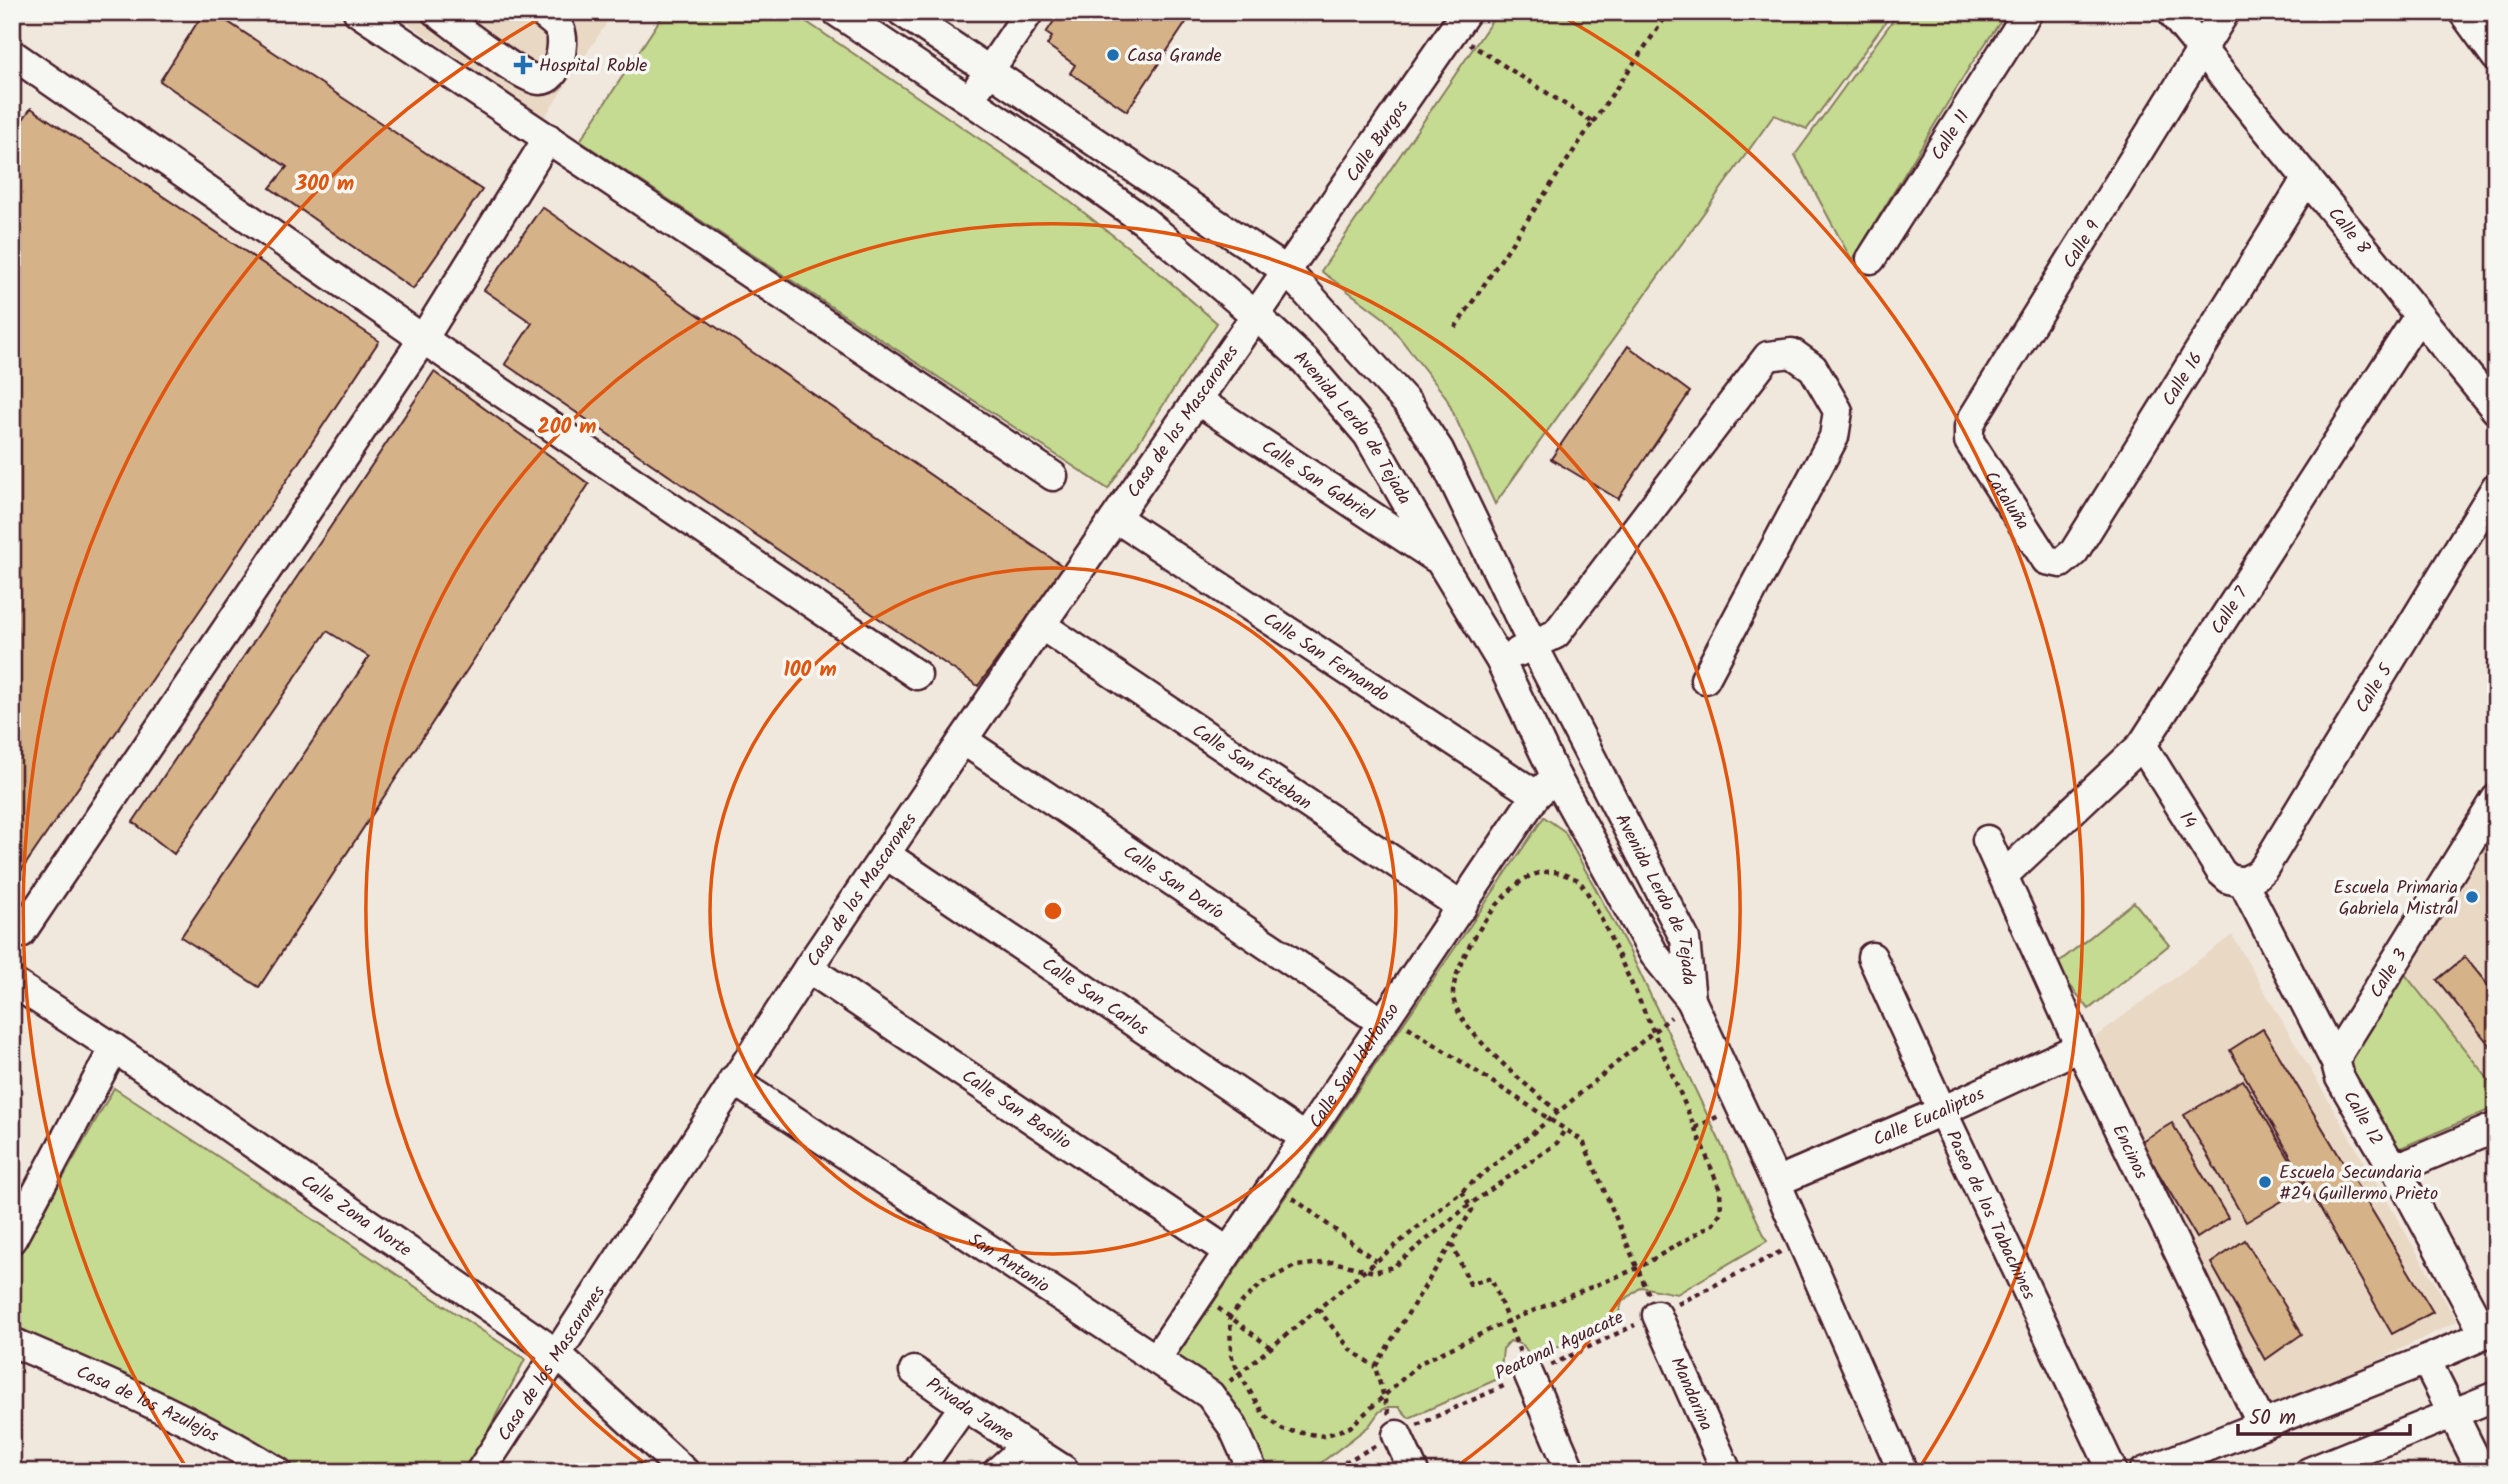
<svg xmlns="http://www.w3.org/2000/svg" width="2508" height="1484" viewBox="0 0 2508 1484" font-family="Kalam,sans-serif">
<rect width="100%" height="100%" fill="#f0e8dd"/>
<filter id="ink" filterUnits="userSpaceOnUse"><feTurbulence type="fractalNoise" baseFrequency=".0143" numOctaves="2"/><feDisplacementMap in="SourceGraphic" scale="14" xChannelSelector="R" yChannelSelector="G"/><feConvolveMatrix kernelMatrix="1 2 1 2 8 2 1 2 1" color-interpolation-filters="sRGB"/></filter>
<g filter="url(#ink)">
<g fill="#e8d8c4">
<path d="M392,12h222l-70,106z"/>
<path d="M2496,826v263l-96,-121z"/>
<path d="M2232,935l225,386 -121,60 -73,30 -176,-368z"/>
</g>
<g fill="#c5db91" stroke="#887d5e" stroke-width="2">
<path d="M665,12h127l263,178 92,72 70,61 -109,166 -528,-348z"/>
<path d="M1498,12h395l-86,117 -33,-14 -279,389 -49,-107 -61,-78 -64,-48z"/>
<path d="M1899,12h108l-37,54 -118,195 -57,-106z"/>
<path d="M1544,817l20,14 65,119 138,291 -90,53 -36,-7 -19,15 -6,21 -85,34 -8,-12 -13,-4 -7,8 -3,29 -91,40 -10,-11h-11l-9,5 -10,14 -60,46h-44c-19,-56 -35,-87 -88,-116z"/>
<path d="M2134,902l35,43 -80,64 -35,-43z"/>
<path d="M2400,968l96,121v18l-100,43 -51,-94z"/>
<path d="M114,1088l411,271 -58,113h-164l-114,-66 -177,-72v-66z"/>
</g>
<g fill="#d6b288" stroke="#4a1f2b" stroke-width="2">
<path d="M204,12h9l269,178 -69,99 -143,-101 17,-21 -127,-86z"/>
<path d="M1060,12h133l-66,99 -57,-38 5,-8 -28,-20 5,-8 -6,-4z"/>
<path d="M31,108l348,233 -153,231 -214,312v-749z"/>
<path d="M542,207l522,360 -86,119 -473,-322 27,-41 -48,-33z"/>
<path d="M1628,346l62,46 -72,107 -67,-40z"/>
<path d="M434,372l155,112 -330,503 -78,-50 188,-280 -42,-26 -153,223 -41,-32z"/>
<path d="M2465,957l31,38v58l-59,-73z"/>
<path d="M2263,1029l170,283 -41,22 -162,-284z"/>
<path d="M2243,1080l63,107 -60,35 -62,-107z"/>
<path d="M2172,1123l56,95 -31,20 -57,-96z"/>
<path d="M2245,1240l57,94 -37,26 -54,-97z"/>
</g>
<g fill="none" stroke-linecap="round" stroke-linejoin="round">
<defs>
<g id="minor">
<path d="M358,12l695,464"/>
<path d="M436,12c19,13 86,68 104,68 19,0 26,-37 20,-50 -4,-7 -13,-13 -20,-18"/>
<path id="s1" d="M837,12l221,147 86,62 111,94 50,46 63,74 72,126 60,99 56,117 98,177 37,46 85,182 127,290"/>
<path id="s2" d="M902,12l385,259 122,134 30,45 94,195 152,294 6,61"/>
<path id="s3" d="M2171,12l325,398"/>
<path id="s4" d="M2225,12l-252,406 -4,9v14l77,119 15,3 13,-11 233,-374"/>
<path d="M2463,12l33,45"/>
<path d="M12,54l411,285 494,336"/>
<path d="M979,86l50,-74"/>
<path id="s5" d="M1871,259l157,-247"/>
<path id="s6" d="M1197,400l237,157"/>
<path id="s7" d="M1116,518l420,277"/>
<path id="s8" d="M1041,625l421,282"/>
<path d="M1518,652l38,-18 212,-278 24,-3 21,15 25,43 -4,26 -129,242"/>
<path id="s9" d="M963,740l420,283"/>
<path id="s10" d="M2142,745l79,127 8,7 14,3"/>
<path id="s11" d="M2496,799l-157,253 -3,11 4,15 47,80 9,6h12l88,-37"/>
<path id="s12" d="M1987,840l93,207 182,378"/>
<path id="s13" d="M885,854l420,284"/>
<path id="s14" d="M2004,875l138,-130 276,-428"/>
<path id="s15" d="M2243,882l14,-7 7,-7 232,-381"/>
<path d="M2243,882l93,181"/>
<path d="M21,933l402,-594 125,-201"/>
<path id="s16" d="M1872,957l70,154 171,361"/>
<path id="s17" d="M808,968l419,283"/>
<path id="s18" d="M12,982l102,66 442,305 129,119"/>
<path id="s19" d="M733,1080l477,315 23,32 20,45"/>
<path d="M2392,1162l93,173"/>
<path id="s20" d="M1776,1182l166,-71 138,-64"/>
<path d="M12,1239l102,-191"/>
<path id="s21" d="M1657,1315l70,157"/>
<path id="s22" d="M12,1342c91,39 182,77 266,130"/>
<path id="s23" d="M1156,1359l380,-564 20,-18"/>
<path d="M2426,1360l56,112"/>
<path id="s24" d="M914,1371l50,35 100,64"/>
<path d="M1529,1375l42,97"/>
<path d="M1397,1435l17,37"/>
<path id="s25" d="M480,1472l328,-504 233,-343 425,-613"/>
<path d="M917,1472l47,-66"/>
<path d="M997,1472l29,-26"/>
<path d="M2144,1472l282,-112 70,-30"/>
<path d="M2309,1472l187,-76"/>
</g>
</defs>
<use href="#minor" stroke="#4a1f2b" stroke-width="33"/>
<g stroke="#4a1f2b" stroke-width="4.5" stroke-dasharray="5 5" stroke-linecap="butt">
<path d="M1593,122l76,-110"/>
<path d="M1455,328l138,-206 -123,-78"/>
<path d="M1408,1027l175,114 66,154"/>
<path d="M1558,1112c-25,-22 -104,-84 -105,-117 -1,-32 49,-110 80,-120 13,-5 23,-4 35,1 4,2 8,2 10,4 8,6 31,54 36,66 38,80 73,161 106,244l1,22 -8,12 -75,44 -130,53 -88,42 -70,64 -26,9 -41,-6 -19,-15 -25,-42 -8,-18 -1,-38 13,-16 21,-19 31,-16 38,-4 41,10 19,-5 76,-62 88,-62 8,-14"/>
<path d="M1695,1128l24,-12"/>
<path d="M1293,1198l83,63"/>
<path d="M1452,1244l18,40 21,-6 30,77"/>
<path d="M1678,1304l104,-53"/>
<path d="M1218,1308l53,40"/>
<path d="M1318,1309l32,40 25,18"/>
<path d="M1551,1365l84,-40"/>
<path d="M1230,1381l320,-262 121,-102"/>
<path d="M1389,1414l-14,-47 97,-157 -10,-19"/>
<path d="M1417,1425l91,-41"/>
<path d="M1327,1472l48,-26"/>
</g>
<use href="#minor" stroke="#f6f6f2" stroke-width="28"/>
</g>
</g>
<g fill="none" stroke="#e0560e" stroke-width="3.5">
<circle cx="1053" cy="911" r="343"/>
<path d="M654 1470A687 687 0 1 1 1452 1470"/>
<path d="M184 1464A1030 1030 0 0 1 546 15M1560 15A1030 1030 0 0 1 1922 1464"/>
</g>
<g fill="#1f6fb2" stroke="#f6f6f2" stroke-width="2.5">
<circle cx="1113" cy="55" r="7"/>
<path d="M519.5 54.5h7v7h7v7h-7v7h-7v-7h-7v-7h7z"/>
<circle cx="2472" cy="897" r="7"/>
<circle cx="2265" cy="1182" r="7"/>
</g>
<g text-anchor="middle" stroke-width="7" stroke-linejoin="round" paint-order="stroke">
<g font-size="18" fill="#4a1f2b" stroke="#f6f6f2" text-anchor="start">
<text x="1127" y="61">Casa Grande</text>
<text x="539" y="71">Hospital Roble</text>
<text x="2458" y="893" text-anchor="end">Escuela Primaria<tspan x="2458" dy="21">Gabriela Mistral</tspan></text>
<text x="2279" y="1178">Escuela Secundaria<tspan x="2279" dy="21">#24 Guillermo Prieto</tspan></text>
</g>
<g font-size="18" fill="#4a1f2b" stroke="#f6f6f2">
<text dy="6" stroke="none"><textPath href="#s5" startOffset="147">Calle 11</textPath></text>
<text dy="6" stroke="none"><textPath href="#s25" startOffset="1605">Calle Burgos</textPath></text>
<text dy="6" stroke="none"><textPath href="#s3" startOffset="282">Calle 8</textPath></text>
<text transform="translate(2081 244) rotate(-58)" y="6">Calle 9</text>
<text dy="6" stroke="none"><textPath href="#s4" startOffset="880">Calle 16</textPath></text>
<text dy="6" stroke="none"><textPath href="#s25" startOffset="1264">Casa de los Mascarones</textPath></text>
<text dy="6" stroke="none"><textPath href="#s1" startOffset="667">Avenida Lerdo de Tejada</textPath></text>
<text dy="6" stroke="none"><textPath href="#s6" startOffset="145">Calle San Gabriel</textPath></text>
<text dy="6" stroke="none"><textPath href="#s4" startOffset="572">Cataluña</textPath></text>
<text dy="6" stroke="none"><textPath href="#s14" startOffset="350">Calle 7</textPath></text>
<text dy="6" stroke="none"><textPath href="#s7" startOffset="252">Calle San Fernando</textPath></text>
<text dy="6" stroke="none"><textPath href="#s15" startOffset="236">Calle 5</textPath></text>
<text dy="6" stroke="none"><textPath href="#s8" startOffset="254">Calle San Esteban</textPath></text>
<text dy="6" stroke="none"><textPath href="#s10" startOffset="88">14</textPath></text>
<text dy="6" stroke="none"><textPath href="#s9" startOffset="254">Calle San Darío</textPath></text>
<text dy="6" stroke="none"><textPath href="#s25" startOffset="696">Casa de los Mascarones</textPath></text>
<text dy="6" stroke="none"><textPath href="#s2" startOffset="1200">Avenida Lerdo de Tejada</textPath></text>
<text transform="translate(2388 973) rotate(-58)" y="6">Calle 3</text>
<text dy="6" stroke="none"><textPath href="#s13" startOffset="254">Calle San Carlos</textPath></text>
<text dy="6" stroke="none"><textPath href="#s23" startOffset="354">Calle San Idelfonso</textPath></text>
<text dy="6" stroke="none"><textPath href="#s17" startOffset="252">Calle San Basilio</textPath></text>
<text dy="6" stroke="none"><textPath href="#s20" startOffset="166">Calle Eucaliptos</textPath></text>
<text dy="6" stroke="none"><textPath href="#s11" startOffset="371">Calle 12</textPath></text>
<text dy="6" stroke="none"><textPath href="#s12" startOffset="343">Encinos</textPath></text>
<text dy="6" stroke="none"><textPath href="#s16" startOffset="284">Paseo de los Tabachines</textPath></text>
<text dy="6" stroke="none"><textPath href="#s18" startOffset="416">Calle Zona Norte</textPath></text>
<text dy="6" stroke="none"><textPath href="#s19" startOffset="331">San Antonio</textPath></text>
<text transform="translate(1559 1345) rotate(-25)" y="6">Peatonal Aguacate</text>
<text dy="6" stroke="none"><textPath href="#s25" startOffset="130">Casa de los Mascarones</textPath></text>
<text dy="6" stroke="none"><textPath href="#s21" startOffset="86">Mandarina</textPath></text>
<text dy="6" stroke="none"><textPath href="#s22" startOffset="149">Casa de los Azulejos</textPath></text>
<text dy="6" stroke="none"><textPath href="#s24" startOffset="68">Privada Jame</textPath></text>
</g>
</g>
<circle cx="1053" cy="911" r="10" fill="#e0560e" stroke="#f6f6f2" stroke-width="3.5"/>
<g font-size="21" text-anchor="middle" font-weight="bold" fill="#e0560e" stroke="#f6f6f2" stroke-width="7" stroke-linejoin="round" paint-order="stroke">
<text x="325" y="190">300 m</text>
<text x="567" y="433">200 m</text>
<text x="810" y="676">100 m</text>
</g>
<rect width="2508" height="1484" fill="none" stroke="#f6f6f2" stroke-width="42"/>
<rect x="21" y="21" width="2466" height="1442" fill="none" stroke="#4a1f2b" stroke-width="2.5" filter="url(#ink)"/>
<path d="M2238 1424v10h172v-10" fill="none" stroke="#4a1f2b" stroke-width="3.5"/>
<text x="2249" y="1424" font-size="21" fill="#4a1f2b" stroke="#f6f6f2" stroke-width="5" paint-order="stroke">50 m</text>
</svg>
